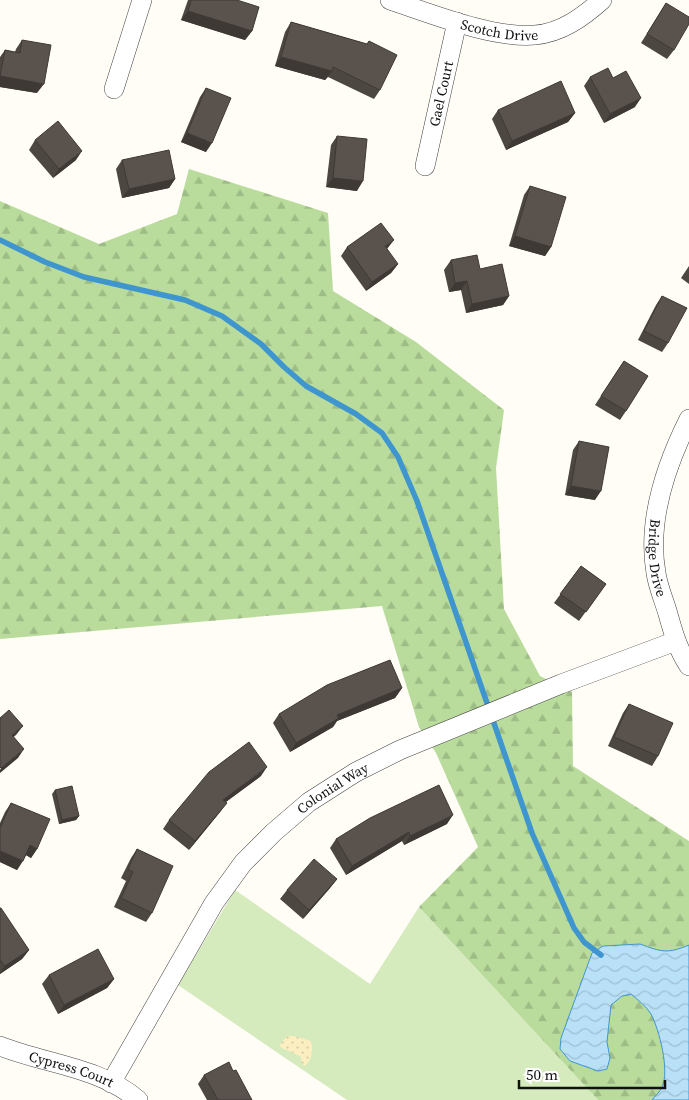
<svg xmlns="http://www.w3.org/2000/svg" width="689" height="1100" viewBox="0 0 689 1100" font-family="'Source Serif 4',serif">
<defs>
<pattern id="forest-firs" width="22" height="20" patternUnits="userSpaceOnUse" patternTransform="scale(1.25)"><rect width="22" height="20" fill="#b9dc9c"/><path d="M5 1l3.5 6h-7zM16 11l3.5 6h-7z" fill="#9ebc85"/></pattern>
<pattern id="sand-dots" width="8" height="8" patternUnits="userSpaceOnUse" patternTransform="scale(1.25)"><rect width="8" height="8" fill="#fbeec1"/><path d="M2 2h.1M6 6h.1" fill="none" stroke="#d6cba5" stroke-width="1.8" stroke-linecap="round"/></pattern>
<pattern id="water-waves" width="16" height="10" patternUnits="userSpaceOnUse" patternTransform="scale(1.25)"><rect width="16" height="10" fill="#b9e0f7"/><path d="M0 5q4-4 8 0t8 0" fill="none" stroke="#9ebfd3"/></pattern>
</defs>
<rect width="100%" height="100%" fill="#fffdf5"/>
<path fill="#d5ebbd" d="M235,890l135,94 49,-77 179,193h-251l-169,-115z"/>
<path fill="url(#forest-firs)" d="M189,169l139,44 5,78 83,51 88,68 -8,58 8,141 36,67 32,16 1,74 116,75v259h-91l-179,-193 59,-60 -42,-94 -17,-26 -37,-121 -382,33v-438l99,43 78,-30z"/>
<path fill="url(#sand-dots)" d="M287,1036h7l17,5c3,9 1,18 -6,25l-3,-2 -1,-7c-7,-5 -15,-6 -22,-11z"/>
<path fill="url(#water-waves)" stroke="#3f96cf" d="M640,944c22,8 27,10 49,1v155h-37c3,-4 8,-8 10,-13 8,-16 -3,-58 -11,-73 -5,-8 -13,-14 -20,-20l-9,2 -11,9 -4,37 3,16 -3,11 -9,2 -28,-10 -10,-12 1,-11 31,-85 11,-7z"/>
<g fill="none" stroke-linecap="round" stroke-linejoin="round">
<path stroke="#3f96cf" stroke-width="5.5" d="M0,240l45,22 39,15 101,23 37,16 39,28 23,23 22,19 50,28 26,19 16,24 19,44 115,332 42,95 10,14 17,13"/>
<defs>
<g id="minor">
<path id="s1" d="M390,0c39,13 104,39 145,35 26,-2 48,-18 67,-35"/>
<path d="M114,89l28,-89"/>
<path id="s2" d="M425,166l32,-144"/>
<path id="s3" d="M689,419c-23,46 -42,103 -33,154 2,14 8,27 12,41 5,18 10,36 21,52"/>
<path id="s4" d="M0,1046c45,18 100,21 138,54"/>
<path id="s5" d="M111,1083l103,-180 29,-40 31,-31 35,-30 47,-30 44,-22 161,-66 115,-43"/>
</g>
</defs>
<use href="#minor" stroke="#444" stroke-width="20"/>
<use href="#minor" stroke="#fff" stroke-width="19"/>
</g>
<g fill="#4d4742">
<path d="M188,0h49l15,31 -7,9 -64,-20z"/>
<path d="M666,3l8,47 -7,9 -26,-16z"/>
<path d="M291,22l76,22 2,-3 11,49 -6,9 -46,-22 -3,3 -50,-14 10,-34z"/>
<path d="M22,40l15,53 -37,-6v-30l5,-7 10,2 1,-3z"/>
<path d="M590,77l23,1 22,29 -31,16 -20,-37z"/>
<path d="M206,88v64l-25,-10 19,-45z"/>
<path d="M498,110l77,3 -7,9 -62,28 -14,-31z"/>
<path d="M337,136l20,55 -31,-4 5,-42z"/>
<path d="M35,140l41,20 -23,18 -24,-28z"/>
<path d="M122,160l53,19 -6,9 -47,10 -6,-29z"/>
<path d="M530,186l21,61 -6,9 -36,-10 15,-51z"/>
<path d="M347,247l51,17 -7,9 -25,18 -25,-35z"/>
<path d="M451,260l29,9 29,27 -6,9 -37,8 -5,-23 -12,2 -5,-22z"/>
<path d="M689,266v18l-8,-6z"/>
<path d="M662,296l6,47 -6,9 -24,-12 18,-35z"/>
<path d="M624,361l2,50 -6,9 -25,-15z"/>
<path d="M579,441l16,59 -30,-5 8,-45z"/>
<path d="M581,566l25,18 -27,37 -25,-18z"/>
<path d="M402,688l-7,10 -58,23 -4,6 -43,25 -17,-29 6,-9z"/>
<path d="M629,704l29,52 -6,10 -44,-20 15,-33z"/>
<path d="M261,776l-35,26 -6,10 -31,38 -26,-21 6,-9z"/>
<path d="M55,790l24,26 -3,4 -17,4 -7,-30z"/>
<path d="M11,803l26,46 -6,9 -5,-3 -9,15 -17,-8v-39l5,-11z"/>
<path d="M447,824l-43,21 -2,-4 -56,34 -16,-27 6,-9z"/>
<path d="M137,849l15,64 -6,9 -32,-15 12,-26 -5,-3 10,-20z"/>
<path d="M337,879l-7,9 -27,31 -23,-20 7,-9z"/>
<path d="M0,908l29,42 -7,9 -22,15z"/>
<path d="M49,975l65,4 -7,9 -49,26 -16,-30z"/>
<path d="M233,1071l19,29h-45l-9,-16 6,-9z"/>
</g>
<g fill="#3f3936">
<path d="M188,11l64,20 -7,9 -64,-20z"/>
<path d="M281,57l51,14 -7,9 -50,-14z"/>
<path d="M0,76l44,8 -7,9 -37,-6z"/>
<path d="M641,98l-6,9 -31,16 6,-9z"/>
<path d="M575,113l-7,9 -62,28 6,-9z"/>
<path d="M187,133l25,10 -6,9 -25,-10z"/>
<path d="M82,151l-6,9 -23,18 6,-9z"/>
<path d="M333,178l30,3 -6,10 -31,-4z"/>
<path d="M175,179l-6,9 -47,10 7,-9z"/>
<path d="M515,236l36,11 -6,9 -36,-10z"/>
<path d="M394,240l-7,9 -2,-3z"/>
<path d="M398,264l-7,9 -25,18 6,-9z"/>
<path d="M467,281l-6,9 -12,2 6,-9z"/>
<path d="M509,296l-6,9 -37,8 6,-9z"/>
<path d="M571,486l30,5 -6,9 -30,-5z"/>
<path d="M402,688l-7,10 -58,23 -4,6 -43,25 6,-9 41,-28z"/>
<path d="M23,726l-7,9 -11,9 7,-9z"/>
<path d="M24,749l-6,9 -18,15v-3l1,-2z"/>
<path d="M267,767l-6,9 -45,33 7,-9z"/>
<path d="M227,803l-7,9 -31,38 6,-9z"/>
<path d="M453,815l-6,9 -43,21 6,-9z"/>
<path d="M79,816l-3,4 -17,4 3,-4z"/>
<path d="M409,832l-7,9 -56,34 6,-9z"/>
<path d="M30,845l7,4 -6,9 -7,-4z"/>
<path d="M0,851l23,10 -6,9 -17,-8z"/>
<path d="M337,879l-7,9 -27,31 6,-9z"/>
<path d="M29,950l-7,9 -22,15v-1l5,-7z"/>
<path d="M114,979l-7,9 -49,26 6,-9z"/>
</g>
<g fill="#5a524d" stroke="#3f3936">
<path d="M191,0h46l22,7 -7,24 -64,-20z"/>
<path d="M666,3l23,14v7l-15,26 -27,-16z"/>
<path d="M291,22l76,22 2,-3 28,14 -17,35 -47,-23 -1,4 -51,-14z"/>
<path d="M22,40l29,5 -7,39 -44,-8 5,-26 15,3z"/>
<path d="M608,68l5,10 13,-7 15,27 -31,16 -20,-37z"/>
<path d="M561,81l14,32 -63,28 -14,-31z"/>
<path d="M206,88l25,10 -19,45 -25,-10z"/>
<path d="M58,121l24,30 -23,18 -24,-29z"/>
<path d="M337,136l30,3 -4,42 -30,-3z"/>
<path d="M169,150l6,29 -46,10 -7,-29z"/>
<path d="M530,186l36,11 -15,50 -36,-11z"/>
<path d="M381,223l13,17 -9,6 13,18 -26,18 -25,-35z"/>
<path d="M477,255l3,14 22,-5 7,32 -37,8 -5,-23 -12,2 -4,-23z"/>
<path d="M662,296l25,12 -19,35 -24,-12z"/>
<path d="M624,361l24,15 -22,35 -25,-15z"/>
<path d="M579,441l30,6 -8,44 -30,-5z"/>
<path d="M581,566l25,18 -20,28 -26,-18z"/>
<path d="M390,660l12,28 -65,27 2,3 -43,25 -17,-29 48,-29z"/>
<path d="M629,704l44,19 -15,33 -44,-19z"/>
<path d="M9,710l14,16 -11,9 12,14 -23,19 -1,-1v-49z"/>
<path d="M249,742l18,25 -44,33 4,3 -32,38 -26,-21 40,-48z"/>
<path d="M439,785l14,30 -43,21 -1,-4 -57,34 -16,-27 34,-21z"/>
<path d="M72,786l7,30 -17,4 -7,-30z"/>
<path d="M11,803l39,16 -13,30 -7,-4 -7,16 -23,-10v-23z"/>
<path d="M137,849l36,17 -21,47 -31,-15 12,-26 -5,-3z"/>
<path d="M314,859l23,20 -28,31 -22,-20z"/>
<path d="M0,908h1l28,42 -24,16 -5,-6z"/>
<path d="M98,949l16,30 -50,26 -15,-30z"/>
<path d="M229,1062l4,9 3,-1 16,30h-34l-14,-25z"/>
</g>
<g text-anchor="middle" stroke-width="5" stroke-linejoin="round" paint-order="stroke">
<g font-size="14" fill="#111" stroke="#fff">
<text dy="5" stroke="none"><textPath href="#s1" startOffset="114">Scotch Drive</textPath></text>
<text dy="5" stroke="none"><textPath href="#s2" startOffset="74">Gael Court</textPath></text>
<text dy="5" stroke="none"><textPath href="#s3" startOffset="145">Bridge Drive</textPath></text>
<text dy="5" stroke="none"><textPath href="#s5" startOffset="374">Colonial Way</textPath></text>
<text dy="5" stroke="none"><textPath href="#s4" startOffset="75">Cypress Court</textPath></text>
</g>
</g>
<path d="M519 1080v8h146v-8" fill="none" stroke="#111111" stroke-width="2.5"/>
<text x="526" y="1080" font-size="15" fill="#111111" stroke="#ffffff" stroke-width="4" paint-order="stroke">50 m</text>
</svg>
